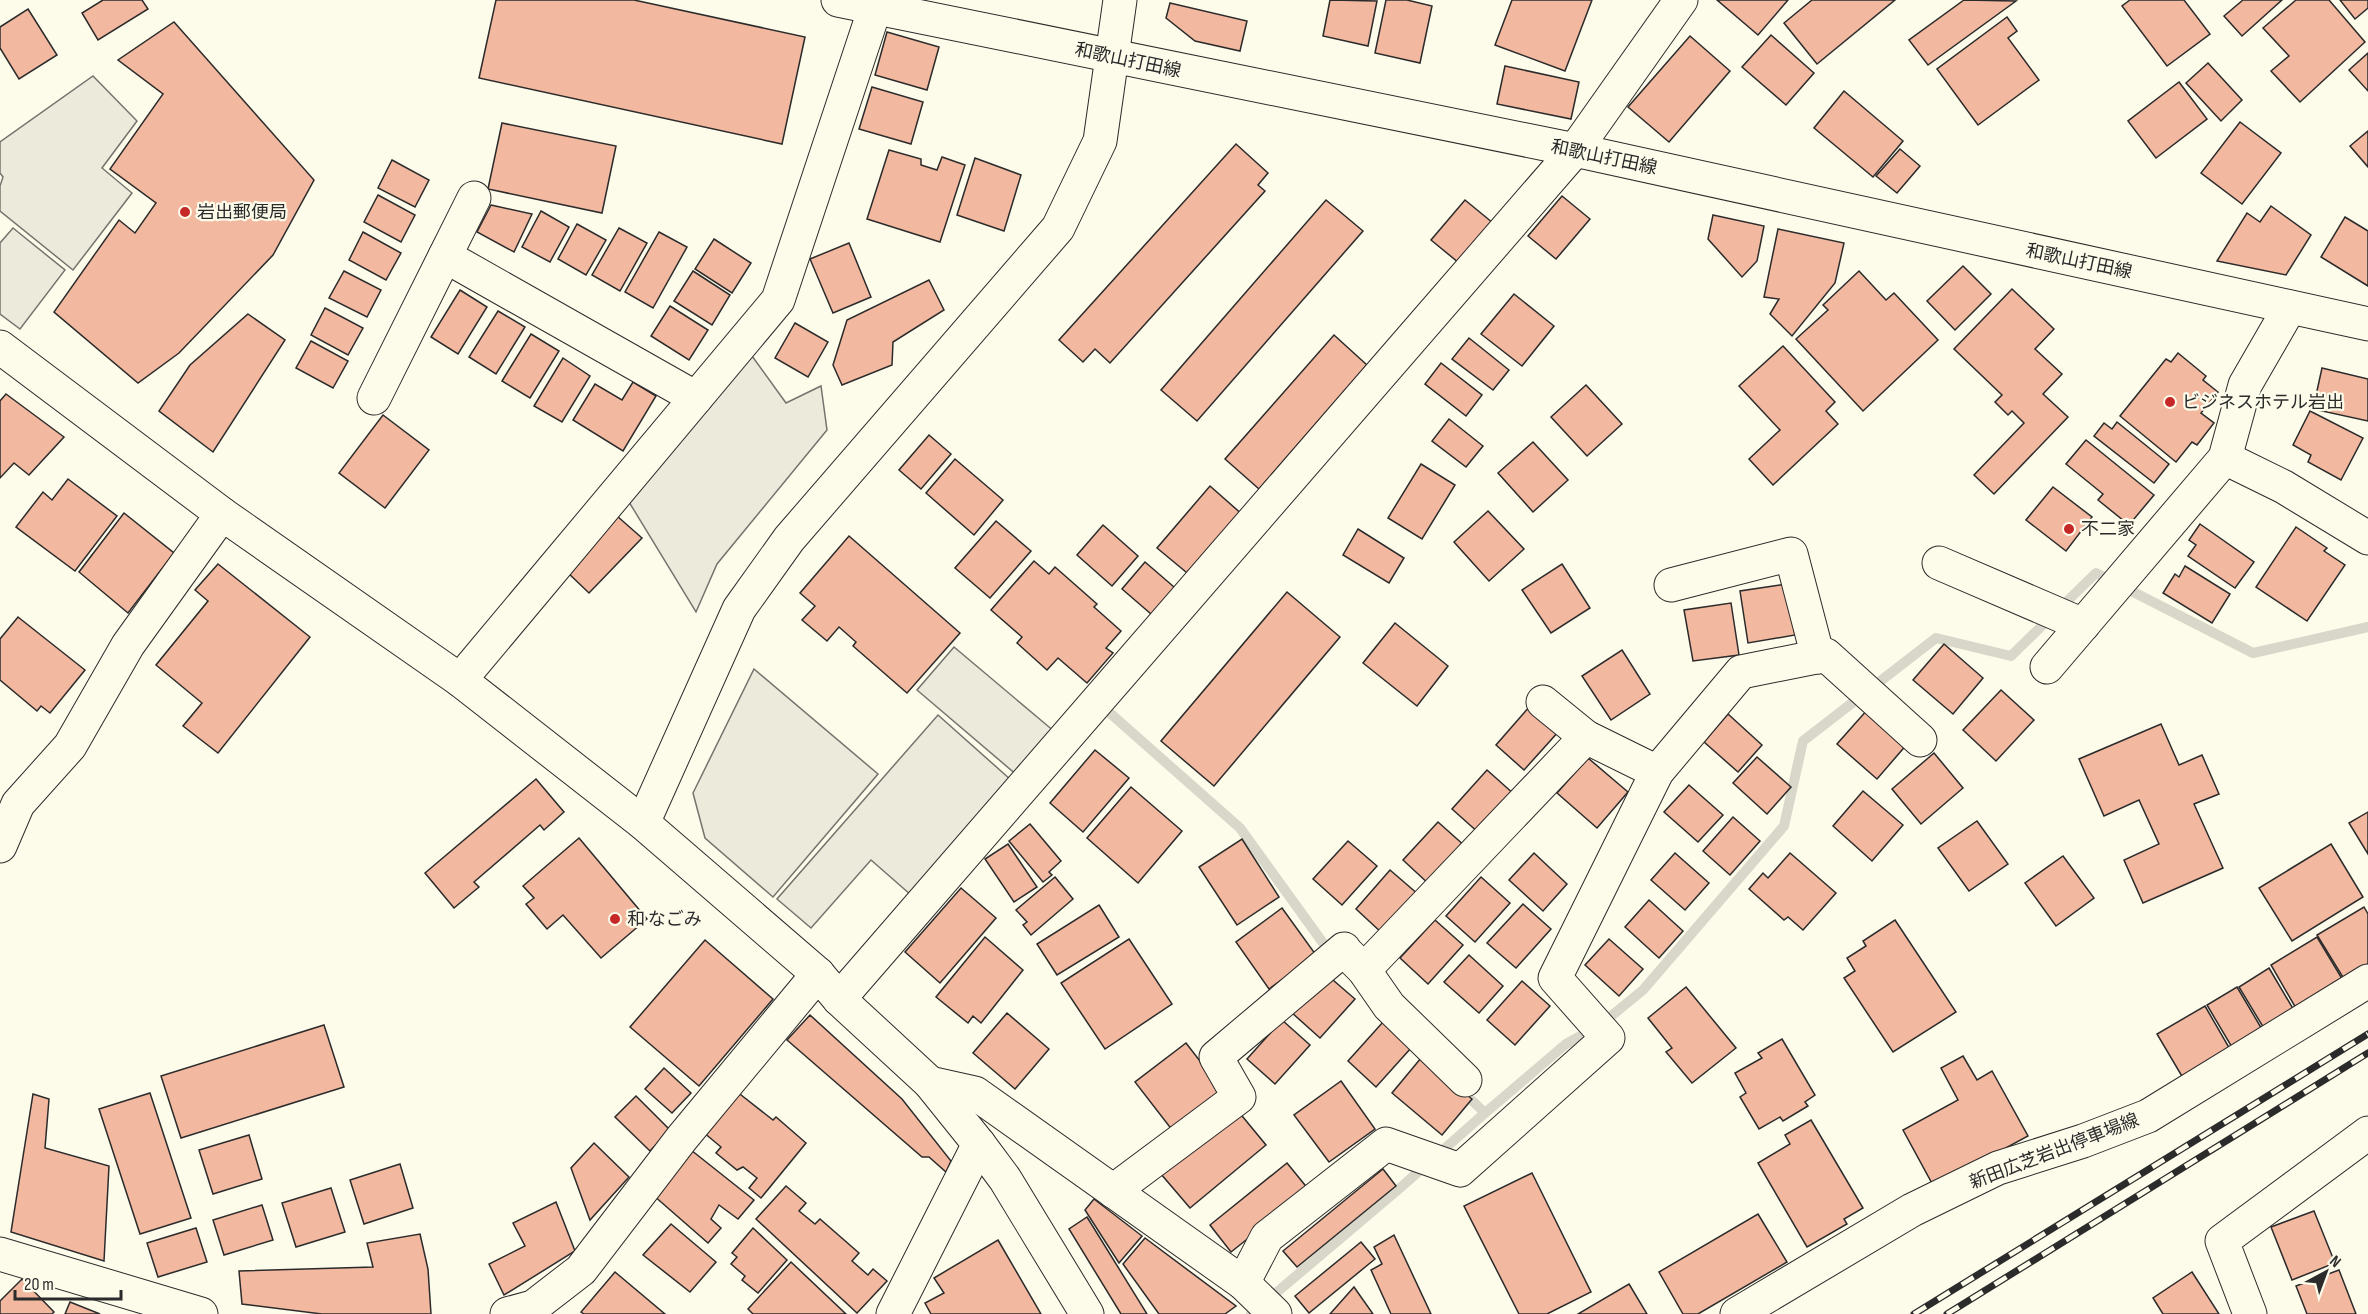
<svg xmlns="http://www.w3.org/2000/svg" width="2368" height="1314" viewBox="0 0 2368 1314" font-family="'Sofia Sans Condensed','Noto Sans JP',sans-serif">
<rect width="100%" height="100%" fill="#fdfbea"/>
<g fill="#eceadb" stroke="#74746e" stroke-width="1.5">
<path d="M93,76l44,45 -35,47 30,25 -59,77 -73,-59v-25l3,-9 -3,-4v-31z"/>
<path d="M13,228l52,42 -45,59 -20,-15v-71z"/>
<path d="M752,356l34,47 35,-17 6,44 -110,134 -21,48 -70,-115z"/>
<path d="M954,647l101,85 -37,44 -101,-86z"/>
<path d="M754,669l124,105 -105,123 -68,-59 -12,-45z"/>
<path d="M938,715l73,65 -100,115 -40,-35 -60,68 -34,-29z"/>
</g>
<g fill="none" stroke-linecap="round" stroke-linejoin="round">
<g stroke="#d8d7c9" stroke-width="10">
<path d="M1111,714l129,114 91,126"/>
<path d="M1485,1113l81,-69 33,-18 44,-36 141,-164 19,-85 133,-103 75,18 85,-83 157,80 115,-26"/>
<path d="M1251,1314l149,-126 85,-75 -23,-22"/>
</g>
</g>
<g fill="#f2b8a0" stroke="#2b2b2b" stroke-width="1.5">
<path d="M103,0h39l6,9 -50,31 -16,-27z"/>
<path d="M496,0h138l171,37 -23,107 -303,-66z"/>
<path d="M1330,0l47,1 -9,45 -45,-10z"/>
<path d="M1386,0h21l25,6 -12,57 -45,-10z"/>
<path d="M1512,0h80l-27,71 -70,-26z"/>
<path d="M1717,0h71l-30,35z"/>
<path d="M1812,0h83l-78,64 -33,-41z"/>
<path d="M1964,0l52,1 -88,64 -19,-25z"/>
<path d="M2130,0h54l26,34 -43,32 -45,-60z"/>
<path d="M2243,0h39l-40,36 -18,-20z"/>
<path d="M2296,0h33l36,42 -65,60 -29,-31 18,-15 -26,-28z"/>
<path d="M2340,0h28v8l-13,11z"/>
<path d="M1170,3l77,18 -7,30 -45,-10 -29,-23z"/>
<path d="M28,9l29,46 -38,24 -19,-31v-21z"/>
<path d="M2007,17l10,14 -9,7 31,42 -61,45 -41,-56z"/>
<path d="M174,22l140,158 -41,75 -94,98 -41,30 -84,-71 65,-92 16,13 21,-30 -46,-34 53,-75 -45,-34z"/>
<path d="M887,32l52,15 -12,43 -52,-15z"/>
<path d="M1771,35l43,38 -28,32 -44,-38z"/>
<path d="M1690,36l40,35 -61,71 -41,-35z"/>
<path d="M2368,53v38l-19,-21z"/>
<path d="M2208,63l34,37 -21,21 -35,-38z"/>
<path d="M1505,66l74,16 -8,37 -74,-15z"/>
<path d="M2179,82l28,37 -51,39 -28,-37z"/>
<path d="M872,87l51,15 -12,42 -52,-15z"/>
<path d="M1844,91l59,50 -30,36 -59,-49z"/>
<path d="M2240,122l41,31 -39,51 -41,-31z"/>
<path d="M502,123l114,23 -14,67 -114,-24z"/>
<path d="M2368,131v36l-18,-21z"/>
<path d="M1236,144l32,29 -10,12 7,6 -155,172 -15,-14 -12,13 -24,-22z"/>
<path d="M1900,149l20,17 -23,27 -21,-17z"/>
<path d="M889,150l32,9v6l16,5 5,-13 23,8 -25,77 -73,-23z"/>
<path d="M975,158l46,17 -17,56 -47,-16z"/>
<path d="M392,160l37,20 -14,27 -37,-19z"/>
<path d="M378,195l37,20 -14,27 -37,-20z"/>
<path d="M1562,196l28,23 -34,40 -28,-23z"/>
<path d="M1326,200l37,31 -166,190 -36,-31z"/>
<path d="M1465,200l28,23 -34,40 -28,-23z"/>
<path d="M491,205l41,9 -18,38 -37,-20z"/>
<path d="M2271,206l40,29 -25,40 -69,-14 30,-48 13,9z"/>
<path d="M541,211l28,16 -19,35 -28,-15z"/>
<path d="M1713,215l51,11 -7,35 -15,16 -34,-38z"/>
<path d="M2345,217l23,14v55l-47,-29z"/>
<path d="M577,224l29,16 -20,35 -28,-16z"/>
<path d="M619,228l28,15 -27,48 -28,-16z"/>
<path d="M1778,229l66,14 -9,40 -43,53 -22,-22 9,-15 -15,-2z"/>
<path d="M363,232l38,21 -15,27 -37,-20z"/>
<path d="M659,232l28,15 -34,61 -28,-16z"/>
<path d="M714,239l37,24 -19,30 -37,-24z"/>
<path d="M849,243l22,54 -38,16 -23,-54z"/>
<path d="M1963,266l28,28 -36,36 -28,-29z"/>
<path d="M344,271l37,19 -14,27 -38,-19z"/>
<path d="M693,271l37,24 -18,30 -38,-24z"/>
<path d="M1859,271l27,29 8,-7 44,47 -75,71 -67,-72 32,-29 -5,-5z"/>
<path d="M929,280l15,30 -51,32 -1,23 -50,20 -9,-20 14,-45z"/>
<path d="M2012,289l42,40 -19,20 27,25 -19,20 25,23 -74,77 -20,-19 50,-52 -12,-12 -4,4 -13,-13 7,-7 -48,-46z"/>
<path d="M460,290l27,17 -29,47 -27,-17z"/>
<path d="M1514,294l40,32 -32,40 -41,-32z"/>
<path d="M670,306l38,24 -19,30 -38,-24z"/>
<path d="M325,308l38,20 -15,27 -37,-20z"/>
<path d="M498,311l27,16 -29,47 -27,-17z"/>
<path d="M248,314l37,26 -72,112 -54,-41 31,-46z"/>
<path d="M795,323l33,19 -20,35 -33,-19z"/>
<path d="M531,334l28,17 -29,47 -28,-17z"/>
<path d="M1334,335l33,30 -108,124 -34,-30z"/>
<path d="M1469,338l40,32 -16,20 -41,-31z"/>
<path d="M311,341l37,20 -15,27 -37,-20z"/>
<path d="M1783,346l52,56 -9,9 12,13 -65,61 -24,-26 31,-29 -41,-44z"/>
<path d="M2178,353l28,23 -3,4 15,12 -17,21 13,10 -17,22 -5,-3 -16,20 -56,-46 46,-57 5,3z"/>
<path d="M563,358l27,18 -28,46 -28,-16z"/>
<path d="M1441,363l41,32 -16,21 -41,-32z"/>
<path d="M2322,368l46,11v42l-55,-12z"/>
<path d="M633,382l23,14 -33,55 -50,-31 22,-36 27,16z"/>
<path d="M1586,385l36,39 -35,32 -36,-39z"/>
<path d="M6,394l58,43 -35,38 -15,-12 -14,15v-77z"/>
<path d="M2310,411l53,27 -22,42 -33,-18 3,-7 -18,-10z"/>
<path d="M383,415l46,35 -44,58 -46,-35z"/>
<path d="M1449,419l34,27 -17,21 -34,-26z"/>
<path d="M2117,422l52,42 -15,19 -60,-47 10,-13 8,6z"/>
<path d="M929,435l22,19 -30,35 -22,-19z"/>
<path d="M2086,440l68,55 -25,30 -31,-25 5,-6 -37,-30z"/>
<path d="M1533,442l35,38 -35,32 -35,-39z"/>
<path d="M955,459l48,41 -29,35 -48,-42z"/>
<path d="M1421,464l34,21 -33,54 -34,-21z"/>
<path d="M68,479l49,37 -42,55 -59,-44 27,-35 9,8z"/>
<path d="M1210,486l34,30 -52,61 -35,-29z"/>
<path d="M2053,487l39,30 -26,34 -40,-31z"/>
<path d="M1488,511l36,38 -35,32 -35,-39z"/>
<path d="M124,513l50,40 -46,60 -49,-41z"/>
<path d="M617,516l25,22 -53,55 -24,-23z"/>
<path d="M996,521l35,30 -41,47 -35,-30z"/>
<path d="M2200,524l54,38 -19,26 -47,-32 8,-11 -7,-5z"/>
<path d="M1103,525l35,31 -26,30 -35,-31z"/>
<path d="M2296,527l31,21 -3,3 21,14 -38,56 -51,-34z"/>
<path d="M1358,529l46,29 -15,25 -46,-28z"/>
<path d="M849,536l111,97 -53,60 -54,-47 3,-4 -17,-15 -12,14 -25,-21 13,-14 -15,-13z"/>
<path d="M1034,561l15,13 6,-7 42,37 -3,3 27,24 -15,17 7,5 -26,30 -29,-25 -11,12 -30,-27 5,-6 -31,-27z"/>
<path d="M1145,562l36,31 -23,27 -36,-31z"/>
<path d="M218,564l92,73 -92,116 -35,-27 19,-23 -46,-38 52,-64 -13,-11z"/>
<path d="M1562,564l28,44 -39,25 -29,-43z"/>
<path d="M2185,566l45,28 -18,29 -49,-30 12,-19 4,3z"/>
<path d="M1787,584l8,51 -47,8 -8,-52z"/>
<path d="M1287,592l53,45 -126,149 -53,-45z"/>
<path d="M1731,603l8,52 -46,6 -9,-51z"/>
<path d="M18,617l67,53 -35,43 -9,-7 -4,5 -37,-31v-41z"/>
<path d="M1395,623l53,43 -31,40 -54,-43z"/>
<path d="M1944,644l39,34 -30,36 -40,-34z"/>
<path d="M1622,650l28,44 -39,26 -29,-44z"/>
<path d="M2001,690l33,30 -38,41 -33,-31z"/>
<path d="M1530,706l29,25 -35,39 -28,-25z"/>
<path d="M1868,709l40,34 -31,36 -40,-35z"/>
<path d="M1728,714l34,31 -24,27 -34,-30z"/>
<path d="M2161,724l18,41 23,-10 17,39 -25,10 29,64 -80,35 -19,-43 35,-16 -20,-44 -35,16 -25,-57z"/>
<path d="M1095,750l34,28 -46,54 -33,-29z"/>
<path d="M1934,753l29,35 -42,36 -29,-35z"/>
<path d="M1757,757l34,30 -24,27 -34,-31z"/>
<path d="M1588,758l40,34 -31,36 -40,-35z"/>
<path d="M1487,770l28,25 -35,39 -28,-25z"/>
<path d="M536,779l28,33 -20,18 -4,-5 -66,57 5,5 -25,21 -29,-35z"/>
<path d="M1689,785l34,30 -25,27 -34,-30z"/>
<path d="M1131,787l51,44 -44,52 -51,-45z"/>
<path d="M1863,791l40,34 -31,36 -39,-35z"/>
<path d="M2368,812v42l-19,-31z"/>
<path d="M1733,817l27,24 -30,34 -27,-24z"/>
<path d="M1977,821l31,43 -39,27 -31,-43z"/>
<path d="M1438,822l28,25 -35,39 -28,-26z"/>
<path d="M1030,824l31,37 -12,11 3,3 -9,7 -34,-41z"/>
<path d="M579,838l68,81 -46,39 -38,-43 -16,14 -21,-25 8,-6 -11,-12z"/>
<path d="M1242,839l37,58 -42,28 -38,-58z"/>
<path d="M1348,841l29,25 -35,39 -29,-26z"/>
<path d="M1008,844l29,43 -23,15 -29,-43z"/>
<path d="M2331,844l32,53 -71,44 -33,-53z"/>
<path d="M1534,853l33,31 -24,27 -34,-31z"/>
<path d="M1675,853l34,30 -24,27 -34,-30z"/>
<path d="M1790,853l46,40 -33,37 -15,-13 -4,3 -35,-31 14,-16 5,5z"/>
<path d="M2063,856l31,42 -38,28 -31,-43z"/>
<path d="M1390,870l29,25 -36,39 -27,-25z"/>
<path d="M1055,877l18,22 -42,36 -8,-10 4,-3 -11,-12z"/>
<path d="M1481,877l29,26 -35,39 -29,-26z"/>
<path d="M961,888l35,30 -56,65 -35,-31z"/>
<path d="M1649,900l34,31 -24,27 -34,-31z"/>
<path d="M1523,904l28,25 -35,39 -29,-25z"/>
<path d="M1099,905l20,32 -62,38 -20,-31z"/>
<path d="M2364,907l4,7v50l-24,15 -27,-44z"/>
<path d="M1282,908l34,47 -47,34 -33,-47z"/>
<path d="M1435,920l28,25 -35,39 -28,-26z"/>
<path d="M1895,920l61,92 -63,40 -49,-74 11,-7 -8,-13 19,-12 -3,-5z"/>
<path d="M985,937l38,33 -42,53 -8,-7 -5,7 -32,-26z"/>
<path d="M2317,937l27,45 -47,28 -26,-45z"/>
<path d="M1129,939l43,65 -67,45 -44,-66z"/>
<path d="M1609,939l34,30 -24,27 -34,-31z"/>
<path d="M705,940l68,59 -74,87 -69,-59z"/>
<path d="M1469,955l34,31 -24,27 -35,-31z"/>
<path d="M2269,968l26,44 -30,18 -26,-43z"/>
<path d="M1326,974l29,25 -35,39 -29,-26z"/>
<path d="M1522,981l28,25 -35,39 -28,-25z"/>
<path d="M1686,987l50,61 -44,35 -26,-31 6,-4 -24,-30z"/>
<path d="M2237,987l26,44 -30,18 -26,-44z"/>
<path d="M2205,1006l26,45 -48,27 -26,-44z"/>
<path d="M1007,1013l42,36 -34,40 -42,-36z"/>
<path d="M810,1015l92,84 49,62 -5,11 -17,-15h-7l-135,-117z"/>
<path d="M1282,1020l28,25 -35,39 -28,-25z"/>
<path d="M1383,1022l28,26 -35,39 -28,-26z"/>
<path d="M324,1025l20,62 -163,51 -20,-62z"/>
<path d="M1782,1039l33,56 -10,7 3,4 -25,15 -3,-4 -21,12 -19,-32 6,-4 -11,-20 27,-15 -4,-5z"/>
<path d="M1186,1043l41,53 -51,39 -41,-53z"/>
<path d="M1963,1056l14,24 15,-9 36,65 -94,51 -31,-57 55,-30 -17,-32z"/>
<path d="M1421,1058l51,41 -30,36 -50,-42z"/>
<path d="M664,1068l27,25 -19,20 -27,-24z"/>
<path d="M1341,1081l34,48 -46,33 -35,-47z"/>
<path d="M736,1091l37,29 3,-3 30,26 -45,55 -12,-10 8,-10 -14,-11 -6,3 -21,-17 5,-6 -18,-15z"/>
<path d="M150,1093l41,125 -51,16 -41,-125z"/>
<path d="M33,1094l16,5 -4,49 64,18 -5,95 -93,-29z"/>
<path d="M636,1096l34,34 -20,21 -35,-34z"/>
<path d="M1238,1111l28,34 -76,63 -29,-34z"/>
<path d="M1811,1120l52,88 -19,11 3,5 -40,23 -49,-84 32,-19 -5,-9z"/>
<path d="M249,1135l13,44 -49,15 -14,-44z"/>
<path d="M594,1143l35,34 -39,43 -19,-52z"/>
<path d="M691,1150l63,50 -16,19 -19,-14 -8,14 10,9 -13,15 -55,-48z"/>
<path d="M1287,1163l22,27 -78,62 -21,-27z"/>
<path d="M400,1164l13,44 -49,16 -14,-44z"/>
<path d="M1383,1169l13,17 -99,81 -14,-16z"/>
<path d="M1532,1173l59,119 -44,22h-28l-55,-108z"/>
<path d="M786,1186l20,17 -7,8 16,13 5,-5 39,34 -7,8 16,14 5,-6 14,12 -30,32 -101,-94z"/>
<path d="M331,1188l14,44 -49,15 -14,-44z"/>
<path d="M1094,1199l48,37 -23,27 -34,-53z"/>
<path d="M556,1202l19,49 -71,44 -15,-31 36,-18 -12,-23z"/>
<path d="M262,1205l11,35 -49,15 -11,-35z"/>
<path d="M2314,1211l21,52 -43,17 -21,-53z"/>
<path d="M1758,1214l29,48 -89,52h-15l-24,-42z"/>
<path d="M1087,1217l60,97h-26l-52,-85z"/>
<path d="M671,1224l45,38 -26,30 -47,-37z"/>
<path d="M196,1228l11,34 -49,15 -11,-34z"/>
<path d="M753,1228l34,32 -29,33 -16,-13 3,-4 -14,-12 6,-7 -5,-4z"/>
<path d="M420,1234l8,35 3,45h-109l-80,-10 -3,-33 134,-4 -6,-24z"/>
<path d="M1394,1235l37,79h-40l-20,-44 11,-6 -8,-17z"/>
<path d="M1145,1238l91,68 -11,8h-66l-36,-50z"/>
<path d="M998,1240l43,74h-110l-6,-11 19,-10 -10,-15z"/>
<path d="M1361,1242l14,17 -66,54 -14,-17z"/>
<path d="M791,1262l55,52h-93l-5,-5z"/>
<path d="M2339,1270l17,44h-49l-11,-28z"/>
<path d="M615,1272l50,42h-81l-3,-2z"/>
<path d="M2192,1272l27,42h-56l-10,-16z"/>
<path d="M22,1279l32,33 -2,2h-52v-13z"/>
<path d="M1629,1284l18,30h-69z"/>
<path d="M1354,1287l19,27h-43z"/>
<path d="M70,1302l30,12h-35z"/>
</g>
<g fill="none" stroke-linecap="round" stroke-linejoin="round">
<defs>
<g id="minor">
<path d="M445,256l251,142"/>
<path d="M0,347l222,167 238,166 183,143 175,151 21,25 91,84 49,61 26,35 82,135"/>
<path d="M374,398l100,-200"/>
<path d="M2225,458l59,29 84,51"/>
<path d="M1939,563l144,62"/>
<path d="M1671,585l120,-31 27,103"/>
<path d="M2047,667l178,-209 20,-73 45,-78"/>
<path d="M460,680l318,-380 97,-292"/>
<path d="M1543,702l43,35 71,35"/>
<path d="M643,823l96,-214 50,-70 269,-311 42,-87 20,-141"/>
<path d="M0,846l18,-42 52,-58 58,-101 94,-131"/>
<path d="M1348,954l16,16 25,36 76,74"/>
<path d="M1364,970l222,-233"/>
<path d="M839,999l736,-849 106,-150"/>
<path d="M930,1083l45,10 268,190 32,31"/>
<path d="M1113,1191l126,-94 -23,-40 128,-108"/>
<path d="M0,1254l201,60"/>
<path d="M1243,1283l24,-46 119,-93 74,26 148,-132 -53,-60 102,-206 84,-100 85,-17 94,85"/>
<path d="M507,1314l26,-7 48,-37 101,-132 136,-164"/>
<path d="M893,1314l86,-170"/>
<path d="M2250,1314l-28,-73 146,-108"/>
</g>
<g id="major">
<path d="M838,0l737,150 793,174"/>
<path d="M1737,1314l175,-104 86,-42 85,-27 65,-25 220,-135"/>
</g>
</defs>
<use href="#minor" stroke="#2b2b2b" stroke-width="35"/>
<use href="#major" stroke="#2b2b2b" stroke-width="35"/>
<use href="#minor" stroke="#fdfbea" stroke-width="33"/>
<use href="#major" stroke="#fdfbea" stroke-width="33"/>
<defs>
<g id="rail">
<path d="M1914,1314l454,-280"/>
<path d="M1947,1314l421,-261"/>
</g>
</defs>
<use href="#rail" stroke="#2b2b2b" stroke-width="7"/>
<use href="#rail" stroke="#fdfbea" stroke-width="4.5" stroke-dasharray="14" stroke-linecap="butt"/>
</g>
<g fill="#c62828" stroke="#fdfbea" stroke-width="2">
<circle cx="185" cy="212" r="6"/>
<circle cx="2170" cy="402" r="6"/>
<circle cx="2069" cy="529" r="6"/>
<circle cx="615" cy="919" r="6"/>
</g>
<g text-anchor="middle" stroke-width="4.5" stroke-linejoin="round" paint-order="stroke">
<g font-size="18" fill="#2b2b2b" stroke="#fdfbea">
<text transform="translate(1128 60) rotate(12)" y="6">和歌山打田線</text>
<text transform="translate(1604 157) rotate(12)" y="6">和歌山打田線</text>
<text transform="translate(2079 261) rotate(12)" y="6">和歌山打田線</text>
<text transform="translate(2054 1151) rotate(-21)" y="6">新田広芝岩出停車場線</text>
</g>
<g font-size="18" fill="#2b2b2b" stroke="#fdfbea" text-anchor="start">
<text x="197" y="218">岩出郵便局</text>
<text x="2182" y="408">ビジネスホテル岩出</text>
<text x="2081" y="535">不二家</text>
<text x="627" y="925">和 なごみ</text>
</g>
</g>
<g transform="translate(2326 1272) rotate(41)" stroke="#fdfbea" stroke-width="4.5" paint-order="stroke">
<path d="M0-4.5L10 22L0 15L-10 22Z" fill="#2b2b2b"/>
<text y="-9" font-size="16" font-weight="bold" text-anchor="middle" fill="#2b2b2b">N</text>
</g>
<path d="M15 1290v9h106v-9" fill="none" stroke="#2b2b2b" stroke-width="3"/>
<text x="24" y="1290" font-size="18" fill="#2b2b2b" stroke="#fdfbea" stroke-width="4.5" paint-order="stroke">20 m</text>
</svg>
